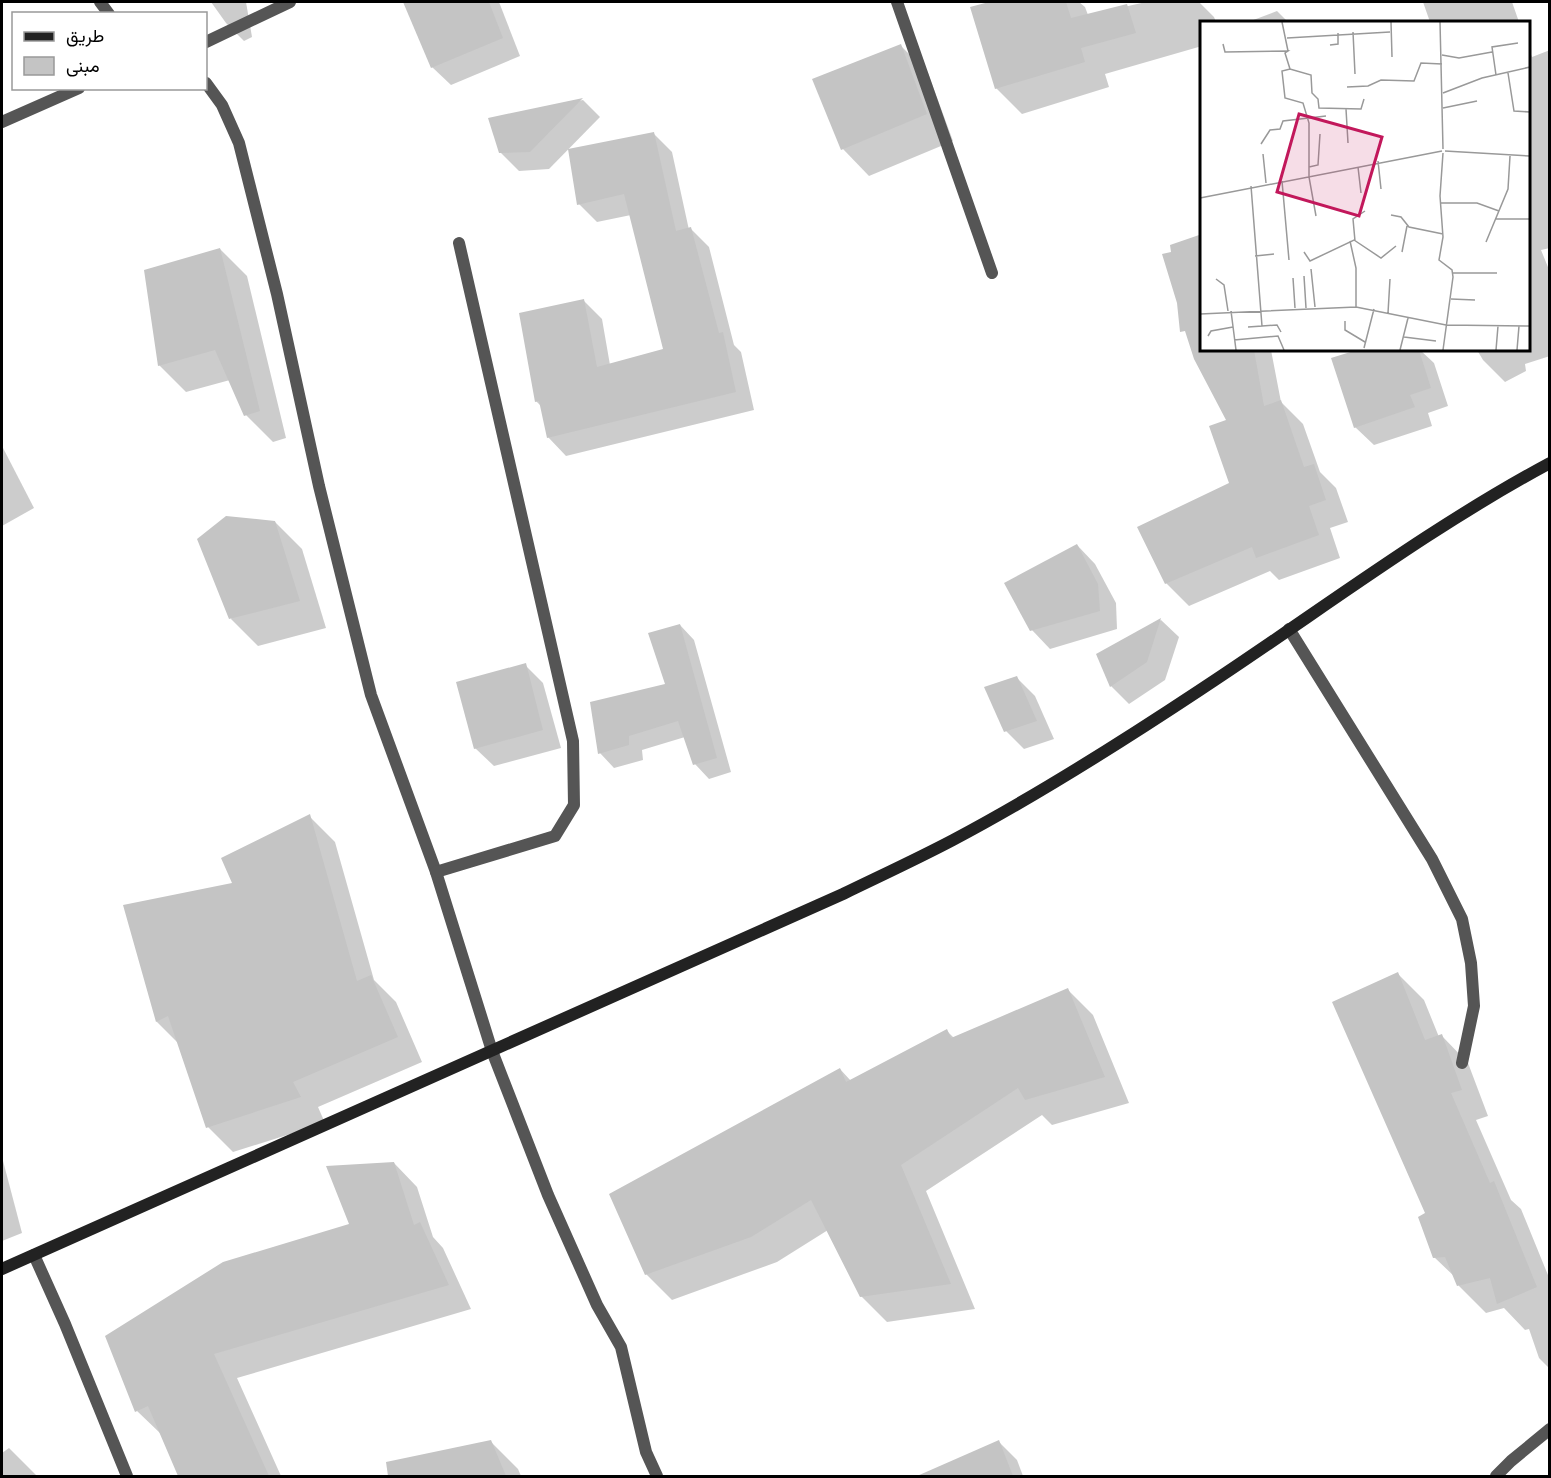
<svg xmlns="http://www.w3.org/2000/svg" width="1551" height="1478" viewBox="0 0 1551 1478" font-family="Mulish,Vazirmatn,sans-serif">
<rect width="100%" height="100%" fill="#fff"/>
<g fill="#0003">
<path d="M211,2h35l6,35 -8,4 -18,-18z"/>
<path d="M404,2h95l21,54 -69,29 -19,-18z"/>
<path d="M994,2h85l6,5 3,8 58,-13h53l15,15 2,5h-14v24l-97,28 4,13 -87,27 -26,-26 -24,-80z"/>
<path d="M1423,2h89l7,20h-89z"/>
<path d="M1277,11l11,11h-40z"/>
<path d="M901,46l27,27 25,68 -84,35 -26,-27z"/>
<path d="M1528,47l4,10 18,-7v198l-9,2 9,22v84l-25,8 1,7 -21,11 -22,-22 -6,-10h51z"/>
<path d="M583,100l17,17 -51,52 -30,2 -19,-19 -10,-33z"/>
<path d="M654,134l18,18 17,78 2,-1 18,18 25,98 7,7 13,58 -188,46 -18,-19 -7,-31 -5,-5 48,-100 18,18 8,46 55,-15 -34,-135 -34,7 -18,-18z"/>
<path d="M220,249l27,27 39,162 -13,4 -27,-27 -16,-35 -44,12 -27,-27z"/>
<path d="M1202,350h69l10,52 22,22 17,48 16,16 12,34 -18,6 10,30 -61,22 -9,-9 -81,35 -23,-23 -27,-55 92,-44 -3,-63z"/>
<path d="M1362,350h31l3,2 7,-2h17l14,13 14,43 -20,7 4,13 -58,19 -19,-18 -22,-68z"/>
<path d="M2,446l32,62 -32,18z"/>
<path d="M275,522l27,27 24,79 -68,18 -27,-27z"/>
<path d="M1077,545l18,19 21,39 1,26 -67,20 -18,-19z"/>
<path d="M1161,620l18,17 -14,43 -36,24 -18,-18 -13,-31z"/>
<path d="M680,625l14,15 37,132 -22,7 -14,-15 -10,-27 -43,13 1,10 -29,8 -14,-15 67,-68z"/>
<path d="M525,665l18,18 18,65 -67,18 -19,-18z"/>
<path d="M1017,678l18,18 19,43 -30,10 -18,-18z"/>
<path d="M309,816l26,26 39,138 22,22 26,60 -104,45 7,16 -92,29 -25,-25 -29,-83 -22,-22 -32,-116 109,-22z"/>
<path d="M1398,974l26,26 15,37 3,-1 26,27 20,53 -12,4 35,80 10,9 29,71v89l-11,-11 -10,-29 -4,1 -21,-22 -18,5 -27,-27 -3,-8 -22,-21 -8,-43z"/>
<path d="M1068,990l25,25 36,88 -77,22 -10,-10 -116,76 49,118 -88,13 -26,-26 -33,-66 -51,32 -105,38 -26,-26 194,-205 11,12 96,-50 7,7z"/>
<path d="M2,1157l20,76 -20,8z"/>
<path d="M394,1163l23,24 16,50 10,11 28,61 -234,69 44,98h-102l-18,-42 -24,-23 214,-186z"/>
<path d="M491,1442l27,27 3,7h-116l-5,-15z"/>
<path d="M999,1442l18,18 6,16h-77l-4,-9z"/>
<path d="M9,1448l28,28h-35v-23z"/>
</g>
<g fill="#c4c4c4">
<path d="M403,2h86l14,36 -72,30z"/>
<path d="M989,2h77l5,16 56,-14 9,29 -55,15 4,14 -90,27 -25,-82z"/>
<path d="M901,44l26,70 -86,36 -29,-71z"/>
<path d="M583,98l-53,54 -31,1 -11,-35z"/>
<path d="M654,132l22,99 15,-4 28,106 4,-1 13,60 -189,46 -8,-37 -4,1 -16,-89 65,-14 13,68 66,-18 -39,-155 -47,11 -9,-56z"/>
<path d="M1202,234v116h52l10,56 17,-6 23,67 10,-3 12,36 -17,6 10,29 -63,23 -4,-11 -87,37 -28,-57 92,-44 -20,-57 17,-6 -32,-61 -9,-28 -5,1 -3,-29 -15,-49 9,-2 -1,-7z"/>
<path d="M220,248l40,163 -16,5 -29,-66 -57,16 -14,-96z"/>
<path d="M1357,350h62l12,38 -21,7 5,12 -61,21 -23,-70z"/>
<path d="M226,516l49,5 25,80 -71,18 -32,-80z"/>
<path d="M1077,544l21,40 2,27 -70,20 -26,-48z"/>
<path d="M1161,618l-14,44 -37,25 -14,-33z"/>
<path d="M680,624l37,134 -24,7 -15,-44 -49,15v9l-31,9 -8,-52 75,-18 -17,-51z"/>
<path d="M526,663l17,67 -69,19 -18,-67z"/>
<path d="M1017,676l20,45 -33,11 -20,-45z"/>
<path d="M310,814l47,167 14,-6 27,62 -105,45 8,15 -95,31 -38,-112 -12,6 -33,-117 109,-22 -11,-25z"/>
<path d="M1398,972l27,68 17,-6 20,56 -11,3 39,90 4,-2 43,106 -40,17 -7,-26 -33,8 -12,-29 -12,1 -15,-41 7,-4 -93,-211z"/>
<path d="M1068,988l37,89 -80,23 -7,-12 -117,77 50,119 -91,13 -49,-97 -60,37 -106,38 -36,-81 231,-126 6,14 101,-53 4,9z"/>
<path d="M394,1162l20,63 6,-3 29,63 -235,69 55,122h-91l-30,-70 -13,6 -30,-76 118,-74 126,-38 -23,-58z"/>
<path d="M491,1440l15,36h-118l-2,-14z"/>
<path d="M999,1440l14,36h-96z"/>
</g>
<g fill="none" stroke-linecap="round" stroke-linejoin="round">
<g stroke="#555" stroke-width="12">
<path d="M100,2l9,12"/>
<path d="M897,2l95,271"/>
<path d="M206,42l84,-40"/>
<path d="M206,83l16,22 17,38 38,151 42,192 52,209 65,177 56,179 56,144 49,110 24,42 25,105 11,24"/>
<path d="M2,122l77,-34"/>
<path d="M1289,629l143,230 30,60 9,44 3,43 -12,57"/>
<path d="M436,872l119,-36 19,-31 -1,-64 -114,-498"/>
<path d="M34,1255l31,69 62,152"/>
<path d="M1496,1476l15,-15 39,-32"/>
</g>
<path stroke="#222" stroke-width="12" d="M2,1269l841,-375c37,-18 74,-35 110,-54 85,-45 167,-97 247,-150 116,-76 227,-161 350,-227"/>
</g>
<g transform="translate(1200 21)">
<rect width="330" height="330" fill="#fff"/>
<path fill="none" stroke="#999" stroke-width="1.5" d="M82,1l6,29M191,1l1,35M240,1l3,127M153,11l2,42M87,17l103,-6M23,23l2,8 63,-1 -3,2 5,16M130,24l8,-1v-11M242,34l17,3 33,-6M308,52l6,38 16,1M296,54l-4,-28 26,-4M147,66l21,-1 13,-6 33,1 7,-18 21,1M243,72l39,-15 48,-11M243,87l34,-7M146,88l2,34M61,123l9,-14 10,-1 3,-8 43,-5M245,130l85,5M243,132l-3,43 3,41 -4,23 13,10 1,7 -10,73M63,133l3,29M178,140l3,28M109,146l9,-2 2,-31M158,146l3,26M82,160l7,79M0,177l242,-47M240,182h37l22,8M191,194l10,2 8,10 34,7M116,195l-7,-39v-54l-6,-20 -18,-5 -3,-27 8,-2 21,6 1,18 6,6 1,9 42,1 3,-10M295,198h35M150,220l6,27v39M155,220l-2,-22 12,-8M286,221l22,-53 2,-33M104,231l6,9 44,-21 27,18 15,-12M202,231l5,-26M55,235l19,-2M111,248l4,38M253,252h44M104,255l2,32M93,257l2,30M16,258l8,6 4,26M251,278l24,1M31,290l5,39M188,292l2,-34M0,293l156,-7 90,18 84,1M145,300v9l20,12M62,305l15,-1 4,7M48,306l14,-1 -11,-140M8,315l3,-5 22,-4M204,316l32,4M34,319l44,-4 6,14M164,327l10,-39M200,329l8,-32M296,329l2,-24M317,329l2,-24"/>
<path fill="#c2185b" fill-opacity="0.15" stroke="#c2185b" stroke-width="3" d="M99,93l83,23 -23,79 -82,-24z"/>
<rect width="330" height="330" fill="none" stroke="#000" stroke-width="3"/>
</g>
<rect width="1551" height="1478" fill="none" stroke="#000000" stroke-width="6"/>
<rect x="12" y="12" width="195" height="78" fill="#ffffff" stroke="#999999" stroke-width="1.5"/>
<rect x="24" y="32" width="30" height="9" fill="#222222" stroke="#999999" stroke-width="1.5"/>
<text x="66" y="42" font-size="18" fill="#000000">طريق</text>
<rect x="24" y="57" width="30" height="18" fill="#c4c4c4" stroke="#999999" stroke-width="1.5"/>
<text x="66" y="72" font-size="18" fill="#000000">مبنى</text>
</svg>
